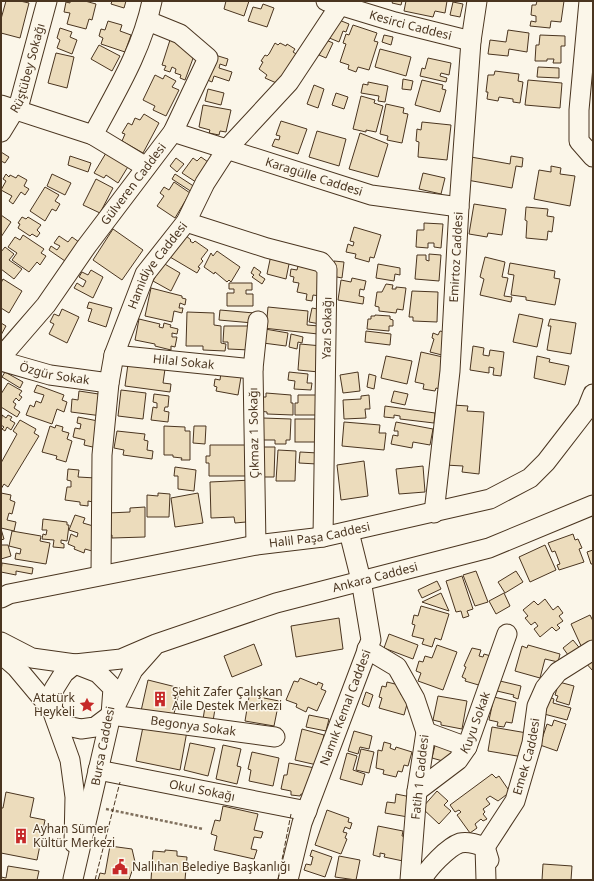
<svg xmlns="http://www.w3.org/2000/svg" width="594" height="881" viewBox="0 0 594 881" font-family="'Noto Sans',sans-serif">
<rect width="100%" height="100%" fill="#fbf6e9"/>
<g fill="#ecdcbc" stroke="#4a3520">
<path d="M6,1h14l9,2 -9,35 -19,-5v-14z"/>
<path d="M70,1h15l11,3 -4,16 -3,-1 -3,10 -19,-5 3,-11 -6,-1 2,-10 4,1z"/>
<path d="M112,1h14l-2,7 -13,-4z"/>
<path d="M226,1h23l-5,15 -20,-7z"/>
<path d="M393,1h9l-1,4 -9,-2z"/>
<path d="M406,1h41l-2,12 -10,-2 -2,6 -29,-6z"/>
<path d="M537,1h27l-3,21 -10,-1 -1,7 -20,-2 1,-5 5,1v-6l-5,-1 1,-10h4z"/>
<path d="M453,2l10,2 -3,13 -10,-2z"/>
<path d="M263,4l11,4 -7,19 -19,-6 5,-14 8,2z"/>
<path d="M334,18l15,6 -3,8 -3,-1 -4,11 -12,-5z"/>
<path d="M108,21l14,4 -2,6 11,4 -6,17 -24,-8 2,-6 -4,-2 2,-7 4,1z"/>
<path d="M353,25l24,8 -3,8 4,1 -9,28 -11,-3 -2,5 -8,-3 1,-4 -9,-3 6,-18 -3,-1 3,-9 3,1z"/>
<path d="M60,28l12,4 -2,5 7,3 -5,14 -15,-6 3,-8 -3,-2z"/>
<path d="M508,30l21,3 -2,19 -18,-3 -1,7 -20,-2 2,-14 16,2z"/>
<path d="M384,35l9,2 -2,8 -9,-3z"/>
<path d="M540,35l25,1v10h-4v17h-8l1,-4h-7v2h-12l1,-16h3z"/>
<path d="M170,40l16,5 9,8 -10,27 -5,-2 1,-3 -6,-2 1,-4 -4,-2 -2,5 -6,-2 2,-4 -4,-1z"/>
<path d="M326,40l7,3 -7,15 -7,-3z"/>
<path d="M275,43l3,2 2,-2 6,3 1,-2 8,5 -2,3 8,5 -20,28 -16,-7 2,-3 -8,-6 4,-7 -2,-1 4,-6 2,1 2,-2z"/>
<path d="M99,45l21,11 -8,15 -21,-12z"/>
<path d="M380,49l31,8 -5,19 -31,-9z"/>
<path d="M56,53l18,4 -7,31 -19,-5z"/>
<path d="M215,55l13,4 -2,7 -6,-2 -1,4 13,4 -3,9 -15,-5 -2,6 -7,-3z"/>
<path d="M428,58l23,5 -2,12 -8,-2 -1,3 7,2 -1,4 -26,-6 2,-8 3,1z"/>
<path d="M538,67l21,1v10l-22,-1z"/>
<path d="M495,71l24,3 -1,7 5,1 -3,21 -7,-1v-3l-14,-2 -1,4 -11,-2 1,-7h-2l2,-17h6z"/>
<path d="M155,75l8,4 2,-4 11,6 -4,6 7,3 -13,26 -13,-6 2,-4 -12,-6z"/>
<path d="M403,79l10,2 -2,9 -9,-1z"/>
<path d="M422,80l21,5 -1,4 4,1 -6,22 -25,-7z"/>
<path d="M528,80l34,3 -2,25 -35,-3z"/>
<path d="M368,82l20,4 -3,16 -7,-1 1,-5 -18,-3 2,-9 5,1z"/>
<path d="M314,85l10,4 -6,19 -11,-4z"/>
<path d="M208,89l16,4 -3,12 -16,-4z"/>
<path d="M336,93l12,4 -4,12 -12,-4z"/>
<path d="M361,96l14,4 -1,3 9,3 -7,26 -10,-2v2l-13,-3z"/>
<path d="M386,104l18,4 -1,5 5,1 -6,29 -15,-3 1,-4 -8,-2z"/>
<path d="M203,105l28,5 -5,22 -6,-1 -1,4 -10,-2 1,-3 -11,-3z"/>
<path d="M144,114l15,9 -16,30 -21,-12 3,-7 -3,-1 6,-10 4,2 3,-7 5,2z"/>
<path d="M281,121l26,8 -9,25 -26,-8 3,-7 4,1 1,-4 -4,-1z"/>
<path d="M422,122l29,3 -4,35 -29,-3 1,-15 -3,-1 1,-12 4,1z"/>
<path d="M317,131l29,8 -7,27 -30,-9z"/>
<path d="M360,133l28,11 -10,33 -29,-8z"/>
<path d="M1,152l8,5 -4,6 -4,-2z"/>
<path d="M106,153l23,12 -11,18 -12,-8 -2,3 -10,-5z"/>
<path d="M70,156l21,7 -3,9 -20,-7z"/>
<path d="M511,156l12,2 -1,9 -6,-1 -4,22 -45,-8 4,-23 39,7z"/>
<path d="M201,157l7,5 -9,22 -17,-11 11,-15 4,3z"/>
<path d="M176,158l8,6 -7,8 -7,-6z"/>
<path d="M551,166l10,2 -1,6 15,2 -5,30 -36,-7 5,-29 12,2z"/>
<path d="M423,173l22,5 -4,16 -22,-5z"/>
<path d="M6,174l3,3 1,-2 6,3 2,-3 9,5 -3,6 5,3 -4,6 -4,-3 -8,12 -4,-3 3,-5 -11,-6 5,-9 -3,-2z"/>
<path d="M52,174l19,9 -6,12 -18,-9z"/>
<path d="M175,174l20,13 -3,5 -20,-13z"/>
<path d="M96,179l17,9 -13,25 -17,-8z"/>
<path d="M174,182l16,11 -15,25 -18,-12 7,-10 -4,-3 4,-6 5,3z"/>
<path d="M45,187l14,8 -4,6 5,3 -4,7 -4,-2 -7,12 -15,-10z"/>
<path d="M474,204l32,5 -4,26 -14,-2 -1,4 -18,-3z"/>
<path d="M526,207l22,2 -1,7 7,1 -2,15 -4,-1 -1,9 -21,-2 1,-17 -2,-1z"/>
<path d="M1,215l10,7 -10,15z"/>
<path d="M22,217l4,2 2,-2 13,8 -4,5 3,3 -3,4 -5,-3 -2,2 -12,-8 2,-4 -2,-1z"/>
<path d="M424,223l19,1 -2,24 -7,-1v-4h-6v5l-12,-1 1,-17h7z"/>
<path d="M354,227l27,8 -7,23 -4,-1 -1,5 -14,-4 1,-4 -10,-2 2,-8 5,2 1,-4 -4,-1z"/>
<path d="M113,229l30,21 -21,30 -29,-20z"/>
<path d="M23,235l21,14 -3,4 5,3 -6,9 -3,-3 -8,10 -17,-12 5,-7 -9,-6 7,-10 5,3z"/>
<path d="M185,235l6,5 -1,1 3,2 2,-2 13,9 -7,9 2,2 -5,6 2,1 -3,5 -27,-16z"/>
<path d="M59,236l9,6 4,-5 11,8 -18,16 -16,-11 2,-4 6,4 3,-4 -6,-3z"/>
<path d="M5,247l9,7 -5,6 13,9 -8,10 -13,-10v-17z"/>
<path d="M217,251l23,16 -9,15 -2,-2 -2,2 -12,-10 -1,2 -10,-7 7,-14 2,3z"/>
<path d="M429,254l12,1 -2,26 -24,-2 2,-24h9v5l3,1z"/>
<path d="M271,255l19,4 -4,20 -19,-5z"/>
<path d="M485,257l20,5 -3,15 6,1 -4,18 8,1 -1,5 -31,-7 4,-16 -4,-2z"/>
<path d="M334,261l10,1 -2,16 -10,-2z"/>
<path d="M163,263l17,10 -9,18 -18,-10z"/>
<path d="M510,263l45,8 -1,7 6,1 -5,26 -29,-5v-3l-15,-2 3,-20 -6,-1z"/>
<path d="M378,264l22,4v7l-5,-1 -1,7 -18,-3z"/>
<path d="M298,266l27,5 -5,25 -7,-1 -1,6 -6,-1 1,-6 -10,-2 2,-9 -6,-1 1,-5 -4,-1 1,-7 6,1z"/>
<path d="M254,267l7,5 -2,3 6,4 -3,5 -10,-7 2,-2 -3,-2z"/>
<path d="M91,270l12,7 -10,21 -19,-10 3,-5 6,4 3,-6 -7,-4 3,-5 6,3z"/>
<path d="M352,278l14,3 -2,9 -4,-1 -1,7 5,1 -1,7 -25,-4 3,-20 10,2z"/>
<path d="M3,279l19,12 -13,22 -8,-5v-25z"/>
<path d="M229,283h23v7h-6v4h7v12h-26v-13h7v-4h-5z"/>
<path d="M386,284l7,1 -1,4h4v-2l10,1 -3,22 -6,-1 -1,4 -17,-2v-4l-4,-1 2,-14h5z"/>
<path d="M151,288l31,8v2l4,1 -1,6 -5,-2 -1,5h4l-1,5 -8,-2 -2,11 -27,-6z"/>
<path d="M412,291l26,1 -1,30 -24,-1v-4h-4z"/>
<path d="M89,302l23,6 -6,19 -18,-6 4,-12 -5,-1z"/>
<path d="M268,307l40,4 -1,14 12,1 -1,8 -55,-6 1,-11 3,1z"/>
<path d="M312,308l11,2 -3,14 -11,-2z"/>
<path d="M62,309l17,8 -12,26 -18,-9 5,-10 -4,-2 4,-8 5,2z"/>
<path d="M220,310l34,3 -1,10 -34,-3z"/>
<path d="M187,312l27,1v12l7,1v17l5,1 -1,7 -22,-1v-4h-17z"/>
<path d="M519,314l24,5 -6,28 -24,-5z"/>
<path d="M375,315l15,1v3l3,1v6h-4v5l-22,-2 1,-10h3v-3h4z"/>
<path d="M139,319l21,5 -1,3 4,1 1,-5 7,2 -1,2 8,2 -1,5 -5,-1v4h5l-2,10 -4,-1v4l-16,-4v-2l-20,-4z"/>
<path d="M550,319l26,4 -5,31 -24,-4 4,-24h-3z"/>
<path d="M1,323l5,3 -5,9z"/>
<path d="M224,326h27l-1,24 -22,-1v-7h-5z"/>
<path d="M265,329l23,4 -2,13 -23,-3z"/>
<path d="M366,331l25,3 -1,11 -25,-3z"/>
<path d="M440,331l8,2 -6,22 -12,-3 4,-13 -2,-1 1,-5 5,2z"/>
<path d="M291,334l12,3 -1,6 -4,-1 -1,7 -8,-2z"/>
<path d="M300,344l22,2 -3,26 -21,-2z"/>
<path d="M473,346l11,2 -1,7 6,1 1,-6 14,2 -3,24 -8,-1 1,-7 -5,-1v6l-19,-3z"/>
<path d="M421,352l26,6 -7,31 -4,-1 -1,3 -12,-2 1,-5 -9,-2z"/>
<path d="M386,356l26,5 -5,23 -26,-6z"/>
<path d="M537,356l13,3 -1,3 20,4 -4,19 -31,-7z"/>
<path d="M128,364l37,5 -2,14 8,1 -1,8 -45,-6z"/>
<path d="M5,372l18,10 -3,6 -18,-11z"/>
<path d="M289,372l19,2 -1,9h5l-1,7 -17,-1 1,-8 -7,-1z"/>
<path d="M358,372l2,19 -17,2 -3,-18z"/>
<path d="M221,373l20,4 -3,18 -22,-4 1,-4 -3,-1 1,-7 5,1z"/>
<path d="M369,374l7,2 -2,13 -7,-2z"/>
<path d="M8,383l14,8 -3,4 3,2 -3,4 -3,-3 -3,4 3,2 -2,4 6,4 -3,5 -16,-10v-13z"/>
<path d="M37,385l27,10 -2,5 5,2 -3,10 -7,-3 -5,15 -26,-9 4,-10 4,2 2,-6 5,2 3,-8 -10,-3z"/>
<path d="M121,390l25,3 -3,26 -25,-3z"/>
<path d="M79,391l26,4 -3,21 -31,-4 1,-13 6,1z"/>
<path d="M394,391l14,3 -3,11 -14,-3z"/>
<path d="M266,393l25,2v8h2v12l-26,-1v-2l-7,-1 1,-14h5z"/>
<path d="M154,394l15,2 -1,11h-3l-1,4 5,1 -1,10 -17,-2 2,-13 4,1v-5l-4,-1z"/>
<path d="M298,395h20l1,20h-24v-12h3z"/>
<path d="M369,395l1,14h-5l1,9 -22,1 -1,-19 18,-1v-3z"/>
<path d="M453,405l15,1 -1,5 17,1 -5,62 -17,-2 1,-6 -18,-1z"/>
<path d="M385,406l50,7 -1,10 -34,-4v-3l-6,-1v3l-10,-1z"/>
<path d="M2,415l4,3 2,-3 4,2 -2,3 5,3 -4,7 -4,-3 -2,4 -3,-2 2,-2 -3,-2z"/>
<path d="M78,417l25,5 -6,26 -13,-3 1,-5 -12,-3 2,-9 5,1 1,-5 -4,-1z"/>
<path d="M263,418l28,1 -1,21h-4v4h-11v-4h-12z"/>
<rect x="295" y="419" width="23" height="23"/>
<path d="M20,420l16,9 -2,4 5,3 -31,51 -4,-3 -3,5v-26l16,-29 -4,-3z"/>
<path d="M344,422l36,3 -1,8h7l-2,17 -42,-4z"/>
<path d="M396,422l37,7 -3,16 -17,-3 -1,6 -21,-4 2,-9 5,1v-5h-4z"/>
<path d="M56,425l7,2 -1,4 7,2 -2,6 5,2 -6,21 -10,-3 1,-3 -15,-4 8,-26 5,2z"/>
<path d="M164,426l21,1v4h5v29h-9l1,-2 -9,-1v-2h-9z"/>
<path d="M194,426h12l-1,18 -12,-1z"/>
<path d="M117,431l28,3 -1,6 4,1 -1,9 6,1 -1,8 -29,-4 1,-5 -10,-2z"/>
<path d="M210,445h41l-4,31h-38v-13h-3v-7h4z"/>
<path d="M260,447h15l-1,30h-17z"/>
<path d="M278,450l18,1 -1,30h-19z"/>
<path d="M300,452l18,1 -1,11 -18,-1z"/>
<path d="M364,461l4,35 -27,4 -4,-35z"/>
<path d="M423,466l2,26 -26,2 -3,-25z"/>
<path d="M175,467l21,3 -2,21 -16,-2v-13h-4z"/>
<path d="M68,469l11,1 -1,7 18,1 -3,24 -5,-1v5l-8,-1v-3l-15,-2 2,-13h4v-6l-4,-1z"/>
<path d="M252,480l1,37h-7v5l-11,1 -1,-6 -23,1 -1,-36z"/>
<path d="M1,493l10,2 -1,5 5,2 -3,12 -3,-1 -2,7 9,2 -2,9 -13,-3z"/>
<path d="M158,493l12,1 -1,23h-22v-22l11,1z"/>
<path d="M198,493l5,30 -28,4 -4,-29z"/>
<path d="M145,507v30l-33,1v-3h-4v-22l22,-1v-4z"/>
<path d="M75,515l10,3 -2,5 17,5 -8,23 -7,-2 -1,4 -10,-4 1,-2 -7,-3 3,-10 6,3 1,-4 -9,-3z"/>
<path d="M43,519l24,3v3h2l-2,16 -6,-1v3l3,1v4l-11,-1 1,-7 -12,-1 1,-5 3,1 1,-5h-5z"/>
<path d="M1,529l3,10 -3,1z"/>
<path d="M12,531l29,5 -1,5 10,2 -4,21 -31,-5 1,-6 4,1 1,-5 -12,-3z"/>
<path d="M573,534l2,6 3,-1 4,9 -3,1 5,13 -25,8 -2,-5 3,-1 -5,-13 -3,1 -4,-9z"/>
<path d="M1,545h7l3,11 -10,3z"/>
<path d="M545,545l11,25 -26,12 -11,-25z"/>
<path d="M593,550v14h-2l-4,-12z"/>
<path d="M2,563l31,5 -1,6 -16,-3v4l-15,-3z"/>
<path d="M476,571l12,31 -13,4 -12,-31z"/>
<path d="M516,571l7,11 -18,11 -7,-11z"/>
<path d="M462,576l11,33 -6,2 2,5 -6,2 -2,-7 -5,1 -10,-31z"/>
<path d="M437,581l4,8 -19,9 -4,-8z"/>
<path d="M441,593l8,18 -27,-9z"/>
<path d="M504,593l6,13 -14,8 -7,-13z"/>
<path d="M545,599l8,11 5,-4 5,7 -4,3 4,5 -6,4 3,3 -4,3 -4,-4 -12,10 -6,-8 4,-3 -3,-4 -4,3 -6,-7 3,-2 -5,-6 11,-9 4,4z"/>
<path d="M421,606l28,8 -8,26 -6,-2 -3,9 -10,-3 2,-5 -12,-3 3,-11 -3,-1 2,-9 4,1z"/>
<path d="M590,615l3,6v21l-11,6 -11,-24z"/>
<path d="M339,618l4,31 -47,8 -5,-31z"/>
<path d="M389,634l29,11 -5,14 -29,-11z"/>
<path d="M573,640l9,11 -11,8 -8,-11z"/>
<path d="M254,644l8,21 -30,12 -8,-21z"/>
<path d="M437,645l20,7 -14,38 -25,-9 3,-8 -5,-2 3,-10 4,1 2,-6 7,2z"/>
<path d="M528,645l32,9 -2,8 -13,-3 -5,19 -25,-7 7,-25 5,2z"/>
<path d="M472,648l9,2 -2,6 4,1 1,-3 10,3 -9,20 -3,-1 -1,1 3,2 -2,7 -17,-5 1,-2 -4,-2 4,-10 -2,-1z"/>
<path d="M593,657v14l-9,-10z"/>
<path d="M300,678l17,7 1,-3 5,2 -2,5 5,2 -9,20 -9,-4 -2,5 -10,-5 1,-3 -11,-4 8,-19 4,1z"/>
<path d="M148,680l32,8 -7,30 -32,-7z"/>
<path d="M500,681l21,5 -3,13 -5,-2 1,-2 -17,-4z"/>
<path d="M387,682l16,4 -2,9 8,2 -5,18 -25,-7 3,-10 -3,-1 3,-11 4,1z"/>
<path d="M559,682l15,4 -5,19 -13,-4 2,-5 -3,-1z"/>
<path d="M250,691l14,3v4l15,3 -5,25 -29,-5z"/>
<path d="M366,692l7,3 -4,12 -7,-3z"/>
<path d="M438,696l29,5 -5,28 -21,-4v-3l-8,-2z"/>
<path d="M494,697l22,5 -4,21 -6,-1 -2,5 -7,-1 1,-4 -9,-2z"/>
<path d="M549,697l5,2 -1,4 18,5 -4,12 -23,-6z"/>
<path d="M205,707l10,2 -2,12 -10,-2z"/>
<path d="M309,715l20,4 -3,12 -20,-4z"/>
<path d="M554,720l12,4 -9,27 -17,-6 7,-21 5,2z"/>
<path d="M144,722l43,9 -7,39 -44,-9z"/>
<path d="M492,727l35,6 -4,24 -35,-6z"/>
<path d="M302,729l22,6 -7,30 -22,-5z"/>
<path d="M354,731l18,5 -3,13 -9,-2 -2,7 -10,-3z"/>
<path d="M436,741l19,5 -5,17 -18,-5z"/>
<path d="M384,742l7,2 -1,4 5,2 1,-3 16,5 -4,14 -4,-1 -2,7 -4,-1 -2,6 -13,-3 1,-4 -8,-2 2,-18 4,1z"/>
<path d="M190,743l25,5 -7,28 -24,-6z"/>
<path d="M223,745l18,4 -4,17 4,1 -4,17 -21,-5z"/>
<path d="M361,749l13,3 -5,21 -13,-3z"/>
<path d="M252,752l27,6 -6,28 -24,-5 2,-11 -3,-1z"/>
<path d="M347,753l10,3 -4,14 12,4 -3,11 -22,-6z"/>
<path d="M289,763l26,5 -7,27 -7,-1 -1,2 -9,-1v-4l-10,-2 3,-14h3z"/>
<path d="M492,774l4,4 3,-2 11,16 -12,9 -8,-5 -4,3 4,5 -7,5 2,3 -2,2 4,5 -4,2 -2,-2 -6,5 2,4 -7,5 -13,-18 4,-3 -2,-2 -4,2 -5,-7z"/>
<path d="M437,791l11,10 -4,4 7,6 -12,13 -17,-16z"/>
<path d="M6,792l28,6 -4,19 15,3 -8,40 -36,-7v-45h2z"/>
<path d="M396,794l15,3 -3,20 -23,-4 2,-11 8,1z"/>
<path d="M223,806l35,8 -4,16 9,2 -2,6 -7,-1 -3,12 6,1 -3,9 -40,-9 3,-14 -6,-2 4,-14 5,1z"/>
<path d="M327,810l22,8 -1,4 4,1 -2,6 -5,-2 -2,5 4,1 -2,5 2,1 -6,15 -26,-9z"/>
<path d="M378,826l25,5 -1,5 5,1 -4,24 -19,-4 1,-3 -5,-1v4l-7,-2z"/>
<path d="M110,846l22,3 3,13 -6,18h-31l2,-7 5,1z"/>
<path d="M165,850l12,1v5l10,1 -2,23h-34l2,-29 12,1z"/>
<path d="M312,850l20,7 -7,20 -21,-7 2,-6 5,1 2,-8 -3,-1z"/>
<path d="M339,856l21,4 -4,20 -21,-3z"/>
<path d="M543,864l29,2 -1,14h-29z"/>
<path d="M8,866l31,5 -2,9h-36v-3l5,1z"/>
</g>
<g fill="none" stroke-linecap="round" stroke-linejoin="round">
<defs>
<g id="minor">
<path id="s1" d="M326,1l69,21 76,19"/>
<path d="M589,1l-10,109v31l14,16"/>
<path d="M1,105l92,30 53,32"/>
<path id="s2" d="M1,132l19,-31 27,-100"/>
<path id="s3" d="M173,132l198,63 88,12"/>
<path d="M93,135c23,-43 49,-85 59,-134"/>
<path d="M186,222l81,26 54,14 6,7 -4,268"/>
<path id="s4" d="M114,355l139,14"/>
<path id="s5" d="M1,357l45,-52 40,-58 87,-115 35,-74 -28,-24 -32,-13"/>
<path id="s6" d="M1,361l49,14 59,8"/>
<path id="s7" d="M434,513l16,-142 9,-164 12,-166 6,-40"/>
<path d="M256,545l-3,-176 5,-48"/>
<path id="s8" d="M101,575l1,-120 7,-72 5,-28 31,-81 41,-52 19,-39 22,-34 62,-67 51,-77"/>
<path id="s9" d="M1,598l8,-4 247,-49 67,-8 167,-38 40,-21 16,-16 41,-53 6,-15"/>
<path d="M1,642l31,16 43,6 23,9 15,15 -2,27 -38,164"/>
<path id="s10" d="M156,644l-23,26 -22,45 -16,12 -14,2 -14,-3 -15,-16 2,-21 10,-16 11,-9 46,-5 35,-15 120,-41 213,-55 104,-43"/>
<path d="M367,649l30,18 18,32 11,33 -9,59 -7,89"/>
<path d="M1,654l15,13 36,43 18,50 5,37 -1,46"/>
<path id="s11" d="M111,715l164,22"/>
<path d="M426,732l41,15"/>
<path id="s12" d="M98,770l209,41"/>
<path id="s13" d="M417,791l41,-31 9,-13 40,-113"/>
<path id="s14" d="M288,880l14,-57 69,-183 -10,-60 -12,-48"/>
<path d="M422,880c5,-11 26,-33 38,-37 8,-2 17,1 25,4l4,13"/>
<path id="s15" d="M486,880l-1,-33 30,-46 17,-58 5,-37 8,-18 13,-16 35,-22"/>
</g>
</defs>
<use href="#minor" stroke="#4a3520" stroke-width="21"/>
<path stroke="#7f6f5c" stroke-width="2.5" stroke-dasharray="3 2" stroke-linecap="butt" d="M106,809l97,20"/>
<use href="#minor" stroke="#fbf6e9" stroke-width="19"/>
<g stroke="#4a3520" stroke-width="1" stroke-dasharray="5 2" stroke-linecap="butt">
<path d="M95,880l25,-98"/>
<path d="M278,880l13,-66"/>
</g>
</g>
<defs>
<symbol id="building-bare" viewBox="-9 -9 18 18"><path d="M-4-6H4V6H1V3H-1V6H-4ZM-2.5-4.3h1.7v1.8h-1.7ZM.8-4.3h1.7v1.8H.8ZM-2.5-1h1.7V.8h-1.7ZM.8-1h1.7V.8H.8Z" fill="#c62828" stroke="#fbf6e9" stroke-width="2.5" paint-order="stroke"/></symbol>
<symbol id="sight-bare" viewBox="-9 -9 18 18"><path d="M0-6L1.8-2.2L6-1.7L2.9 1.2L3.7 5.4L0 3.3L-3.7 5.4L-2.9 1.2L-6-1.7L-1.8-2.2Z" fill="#c62828" stroke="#fbf6e9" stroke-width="2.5" paint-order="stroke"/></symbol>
<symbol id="civic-bare" viewBox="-9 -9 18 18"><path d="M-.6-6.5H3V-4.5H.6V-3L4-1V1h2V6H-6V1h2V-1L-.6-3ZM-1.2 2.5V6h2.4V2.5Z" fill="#c62828" stroke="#fbf6e9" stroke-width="2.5" paint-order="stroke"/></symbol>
</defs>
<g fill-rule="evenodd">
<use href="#building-bare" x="149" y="688" width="22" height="22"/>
<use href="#sight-bare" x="76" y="694" width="22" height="22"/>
<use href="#building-bare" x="10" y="825" width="22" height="22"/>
<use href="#civic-bare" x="109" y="856" width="22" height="22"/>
</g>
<g text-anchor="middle" stroke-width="3" stroke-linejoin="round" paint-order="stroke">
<g font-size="12" fill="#4a3520" stroke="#fbf6e9">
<text dy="4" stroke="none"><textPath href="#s1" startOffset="88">Kesirci Caddesi</textPath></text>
<text dy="4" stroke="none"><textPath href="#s2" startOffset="70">Rüştübey Sokağı</textPath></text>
<text dy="4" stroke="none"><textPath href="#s3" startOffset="148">Karagülle Caddesi</textPath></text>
<text dy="4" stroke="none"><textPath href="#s5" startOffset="218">Gülveren Caddesi</textPath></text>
<text dy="4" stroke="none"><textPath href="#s7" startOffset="257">Emirtoz Caddesi</textPath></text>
<text dy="4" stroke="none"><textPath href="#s8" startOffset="321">Hamidiye Caddesi</textPath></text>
<text transform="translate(327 328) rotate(-89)" y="4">Yazı Sokağı</text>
<text dy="4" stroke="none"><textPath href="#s4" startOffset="70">Hilal Sokak</textPath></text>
<text dy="4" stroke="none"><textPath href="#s6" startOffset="55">Özgür Sokak</textPath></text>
<text transform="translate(254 433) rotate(-91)" y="4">Çıkmaz 1 Sokağı</text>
<text dy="4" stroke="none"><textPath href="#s9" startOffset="325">Halil Paşa Caddesi</textPath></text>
<text dy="4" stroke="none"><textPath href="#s10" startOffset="523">Ankara Caddesi</textPath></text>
<text dy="4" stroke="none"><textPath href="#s14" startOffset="182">Namık Kemal Caddesi</textPath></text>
<text dy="4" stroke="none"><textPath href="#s13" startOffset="93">Kuyu Sokak</textPath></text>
<text dy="4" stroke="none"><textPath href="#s11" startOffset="83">Begonya Sokak</textPath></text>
<text transform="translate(103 746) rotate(-79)" y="4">Bursa Caddesi</text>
<text dy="4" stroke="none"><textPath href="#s15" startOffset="134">Emek Caddesi</textPath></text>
<text transform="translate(420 777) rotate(-84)" y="4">Fatih 1 Caddesi</text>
<text dy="4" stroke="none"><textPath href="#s12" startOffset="106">Okul Sokağı</textPath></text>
</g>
<g font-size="12" fill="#4a3520" stroke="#fbf6e9" text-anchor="start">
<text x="172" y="696">Şehit Zafer Çalışkan<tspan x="172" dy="14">Aile Destek Merkezi</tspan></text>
<text x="75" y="702" text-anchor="end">Atatürk<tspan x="75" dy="14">Heykeli</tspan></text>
<text x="33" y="833">Ayhan Sümer<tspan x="33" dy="14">Kültür Merkezi</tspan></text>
<text x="132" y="871">Nallıhan Belediye Başkanlığı</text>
</g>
</g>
<rect width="594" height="881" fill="none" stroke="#4a3520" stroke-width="4"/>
</svg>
